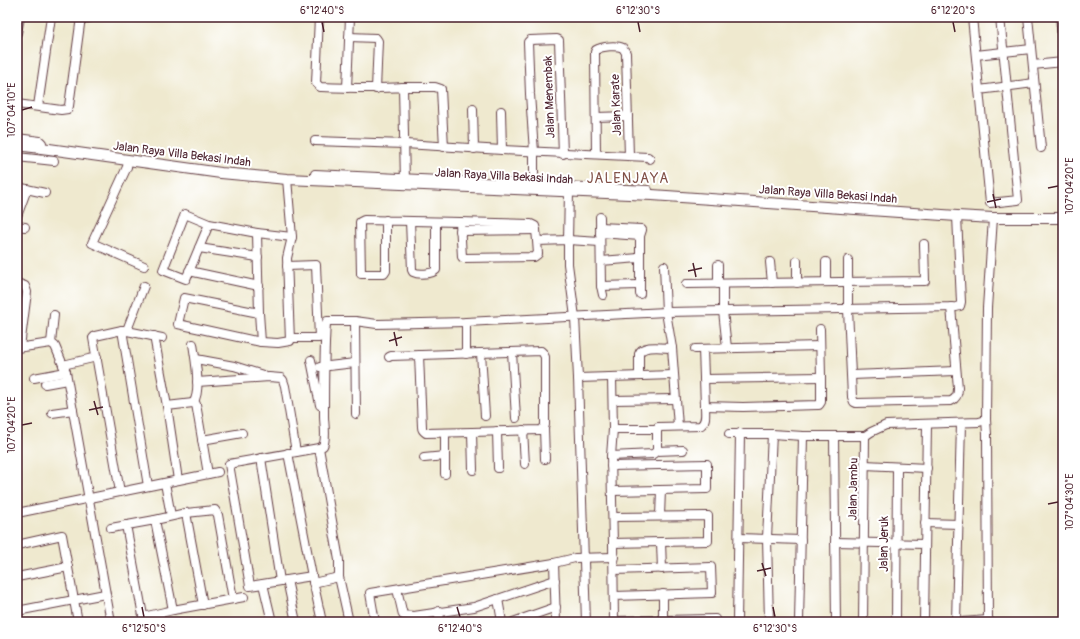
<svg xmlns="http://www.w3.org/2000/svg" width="1080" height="639" viewBox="0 0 1080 639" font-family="Pangolin,sans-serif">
<rect width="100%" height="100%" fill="#fff"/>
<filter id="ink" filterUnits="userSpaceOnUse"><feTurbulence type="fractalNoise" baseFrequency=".025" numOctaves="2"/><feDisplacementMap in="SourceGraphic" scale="8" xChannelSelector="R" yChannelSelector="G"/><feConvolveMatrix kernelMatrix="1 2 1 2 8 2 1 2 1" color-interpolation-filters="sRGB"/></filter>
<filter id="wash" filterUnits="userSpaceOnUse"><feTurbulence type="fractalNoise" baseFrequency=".012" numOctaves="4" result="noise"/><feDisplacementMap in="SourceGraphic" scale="16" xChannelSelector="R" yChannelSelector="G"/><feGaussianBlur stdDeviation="0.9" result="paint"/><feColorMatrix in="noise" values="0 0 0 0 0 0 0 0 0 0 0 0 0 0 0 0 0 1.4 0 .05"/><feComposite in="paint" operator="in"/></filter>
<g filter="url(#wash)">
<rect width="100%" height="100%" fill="#efe9cf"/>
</g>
<g filter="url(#ink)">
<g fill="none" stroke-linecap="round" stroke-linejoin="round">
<defs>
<g id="minor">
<path d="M319,17l-3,66 4,4c28,1 55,2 83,0l2,96"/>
<path d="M972,17l18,186 28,-3 -18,-183"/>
<path d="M1028,17l13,131"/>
<path d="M1060,17l3,31"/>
<path d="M81,20l11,-3"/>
<path d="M17,33l3,-16"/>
<path d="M349,37l27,1 2,3 -2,48"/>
<path d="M976,55l55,-6"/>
<path d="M1033,65l30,-3"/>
<path d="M403,87h32l6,2 3,58"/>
<path d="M347,88l3,-71"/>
<path d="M979,90l55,-7"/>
<path d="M17,104l44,6 7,-1 1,-3 12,-89"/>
<path d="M38,106l13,-89"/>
<path d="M473,109l1,40"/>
<path d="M501,111l1,39"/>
<path d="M596,117l32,-1"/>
<path d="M17,138l23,3 2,2v5"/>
<path d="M315,141l90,3 97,6 146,7 2,2"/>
<path d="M596,154l-1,-102 1,-2c6,-4 21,-5 27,-2l3,5 3,103"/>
<path d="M17,157l37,4"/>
<path d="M128,160l-1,7 -35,76 52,23"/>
<path d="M315,174l333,16"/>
<path d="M17,187l28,6"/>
<path d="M534,189v-37l-4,-58 -2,-52 2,-2 27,-1 2,1 4,114"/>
<path d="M569,192l-1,48v24l7,53 3,61 8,244"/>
<path d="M17,216l10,-27"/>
<path d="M600,217l1,69 2,9"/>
<path d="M386,220v51l-2,3h-23l-1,-52 4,-2 96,2"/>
<path d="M410,221l2,49 1,2c6,3 19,2 23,-2v-48"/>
<path d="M209,224l-23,55 -23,-9 22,-56 24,10 48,9 35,4"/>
<path d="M17,226l8,1"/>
<path d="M600,227l41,2 1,1 -2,6v58"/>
<path d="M460,231l76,-1"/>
<path d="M257,233l2,80 2,29"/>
<path d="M600,233l40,3"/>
<path d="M537,241l-1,-11 -1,-4 -4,-2 -71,-2 2,35 1,1 71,-1 4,-3 -1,-13 31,-1 32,2"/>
<path d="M199,248l59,9"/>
<path d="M848,260v49l4,88 2,5 2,1 95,-2c6,-3 7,-7 7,-13l-7,-81"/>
<path d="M601,261l38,-3"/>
<path d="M797,261v22"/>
<path d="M770,262l2,21"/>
<path d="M826,262v20"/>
<path d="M718,265v19"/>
<path d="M287,266l29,-1 3,73h-29"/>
<path d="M664,266l2,46 6,36 6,78"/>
<path d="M189,271l70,15"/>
<path d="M17,283l8,3 2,6 -7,55"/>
<path d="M686,284l239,-3 -1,-37"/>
<path d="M723,284v27l4,37"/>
<path d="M601,286l38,-1"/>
<path d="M259,313l-75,-15 -6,26 83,18 17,1 12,-2 -3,-83 5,-21 -5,-58"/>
<path d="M355,321l1,93"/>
<path d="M466,322v32"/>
<path d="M122,330l26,156"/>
<path d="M127,330l17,-44"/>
<path d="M154,336l13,70 11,74"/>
<path d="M51,343l3,-28"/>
<path d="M17,348l34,-5 4,3 11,26 45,250"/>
<path d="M695,349l125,-3"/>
<path d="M703,349l2,57 38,1 75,-2h1l2,-3v-25l-1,-48"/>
<path d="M512,352l4,66"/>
<path d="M481,353l4,63"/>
<path d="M389,357l2,-1c50,-2 100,-3 150,-5l2,2 2,4v68l-1,3 -4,2 -68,2 -46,1c-3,-2 -4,-3 -4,-6l-3,-72"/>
<path d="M196,359l38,7 29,9"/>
<path d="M311,360l9,45"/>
<path d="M63,365l34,-8"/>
<path d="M320,367l35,-4"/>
<path d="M852,375l104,-4"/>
<path d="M639,376v-22c3,-10 24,-6 33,-6"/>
<path d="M612,377l1,52 -2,27 2,87 1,79"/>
<path d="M34,378l32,-6"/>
<path d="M578,378l95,-3"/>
<path d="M704,379l117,-2"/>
<path d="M197,382l72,-5 12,1 2,2 2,6 11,66"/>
<path d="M45,384l22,-4"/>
<path d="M613,400l62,-1"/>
<path d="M193,403c9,-11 2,-45 0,-59"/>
<path d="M167,406l26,-3 3,1 12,70"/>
<path d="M52,413l21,-3"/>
<path d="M544,428l1,31"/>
<path d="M613,429h44"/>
<path d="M523,430l2,34"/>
<path d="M497,431l1,37"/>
<path d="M472,432l1,38"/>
<path d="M445,433v41"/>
<path d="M729,434h43l31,2h62l6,-4 15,-7 93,-3 7,-2"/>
<path d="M834,436l2,186"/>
<path d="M202,440l40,-7"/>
<path d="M319,448l20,112v17l10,45"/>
<path d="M657,451l26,-1"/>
<path d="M288,453l24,123"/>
<path d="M611,456l42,-2 4,-3v-19l1,-5 42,-1c7,-4 5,-13 5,-20"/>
<path d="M261,458l19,123"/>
<path d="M424,458l21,-2"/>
<path d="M865,465l62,3"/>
<path d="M611,466l96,-2v25l-95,2"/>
<path d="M165,483l6,33"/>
<path d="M120,492l-27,-154 2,-2 27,-6 40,8"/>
<path d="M17,513l201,-41"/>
<path d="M186,513l17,92"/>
<path d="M660,516l1,-26"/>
<path d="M613,517l95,-1v25l-95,2"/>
<path d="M155,520l18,90"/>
<path d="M925,523l34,1"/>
<path d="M126,525l18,96"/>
<path d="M111,528l44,-8 31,-7 29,-3 3,5 15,84"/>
<path d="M739,538l62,2"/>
<path d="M661,542l1,27"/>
<path d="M835,542l90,2"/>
<path d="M17,545l45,-10 16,87"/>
<path d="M554,563l2,59"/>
<path d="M614,570l97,-3 1,26 -98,3"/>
<path d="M17,577l51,-10"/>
<path d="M287,580l9,42"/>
<path d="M313,583l26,-6"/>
<path d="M263,584l9,38"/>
<path d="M397,589l6,26 11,1 60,-9 81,-27"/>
<path d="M663,594v26"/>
<path d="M498,599l4,23"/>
<path d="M17,611l88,-17"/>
<path d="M439,611l1,11"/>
<path d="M143,617l30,-7 71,-13"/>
<path d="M614,621l101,-2v3"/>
<path d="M322,622l-10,-46 -62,10 -21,-122 90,-16 4,-2c4,-8 1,-21 1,-30 0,-31 0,-62 2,-93l1,-2h28l22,3 89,-2 200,-10 290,-5 4,-1 1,-4 -4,-86"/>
<path d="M375,622l-5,-29 184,-30 21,-5 39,-1"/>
<path d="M513,622l43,-15"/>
<path d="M737,622l3,-189"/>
<path d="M769,622l-2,-84 5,-104"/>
<path d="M799,622l4,-186"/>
<path d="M863,622l2,-186"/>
<path d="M896,622l1,-155"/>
<path d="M924,622l3,-198"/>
<path d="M956,622l5,-199"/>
<path d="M961,622l28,-2"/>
<path d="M988,622l-1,-188 -1,-14 1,-112 6,-90"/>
</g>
<path id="major" d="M17,145l32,4 172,24 66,6 365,16 305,21 36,2h70"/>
</defs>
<use href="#minor" stroke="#633d44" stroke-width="10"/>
<use href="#major" stroke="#633d44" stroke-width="12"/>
<use href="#minor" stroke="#fff" stroke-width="8"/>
<use href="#major" stroke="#fff" stroke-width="10"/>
</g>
</g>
<path fill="none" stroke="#4a1f2b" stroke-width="1.5" d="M322,22l2,10M638,22l2,10M953,22l2,10M22,110l10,-3M1048,188l10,-2M993,194l3,14M987,202l14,-3M693,263l3,14M688,271l14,-3M394,332l3,14M389,341l13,-4M94,401l4,14M89,410l14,-3M22,425l10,-2M1048,504l10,-2M762,563l4,13M757,571l14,-3M142,607l2,10M457,607l3,10M773,607l2,10"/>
<g text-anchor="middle" stroke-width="4" stroke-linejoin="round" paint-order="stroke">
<g font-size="12" fill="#4a1f2b" stroke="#fff">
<text transform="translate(549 97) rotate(-92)" y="4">Jalan Menembak</text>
<text transform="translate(616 105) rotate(-92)" y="4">Jalan Karate</text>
<text transform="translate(182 154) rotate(7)" y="4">Jalan Raya Villa Bekasi Indah</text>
<text transform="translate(504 176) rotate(3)" y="4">Jalan Raya Villa Bekasi Indah</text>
<text transform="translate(828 194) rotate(4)" y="4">Jalan Raya Villa Bekasi Indah</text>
<text transform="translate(853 489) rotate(-89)" y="4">Jalan Jambu</text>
<text transform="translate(884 544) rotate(-90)" y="4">Jalan Jeruk</text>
</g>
<g font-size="14" letter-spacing="1" fill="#804f46" stroke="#fff">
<text x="628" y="183">JALENJAYA</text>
</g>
</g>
<rect width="1080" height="639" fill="none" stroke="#fff" stroke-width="44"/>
<rect x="22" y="22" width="1036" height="595" fill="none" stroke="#4a1f2b" stroke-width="1.5"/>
<g font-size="10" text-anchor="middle" fill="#4a1f2b">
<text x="322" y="14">6°12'40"S</text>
<text x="638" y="14">6°12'30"S</text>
<text x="953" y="14">6°12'20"S</text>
<text transform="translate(11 110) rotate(-90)" y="4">107°04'10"E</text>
<text transform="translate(1069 186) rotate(-90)" y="4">107°04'20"E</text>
<text transform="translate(11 425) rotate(-90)" y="4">107°04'20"E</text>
<text transform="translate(1069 502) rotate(-90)" y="4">107°04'30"E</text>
<text x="144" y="632">6°12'50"S</text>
<text x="460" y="632">6°12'40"S</text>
<text x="775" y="632">6°12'30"S</text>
</g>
</svg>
